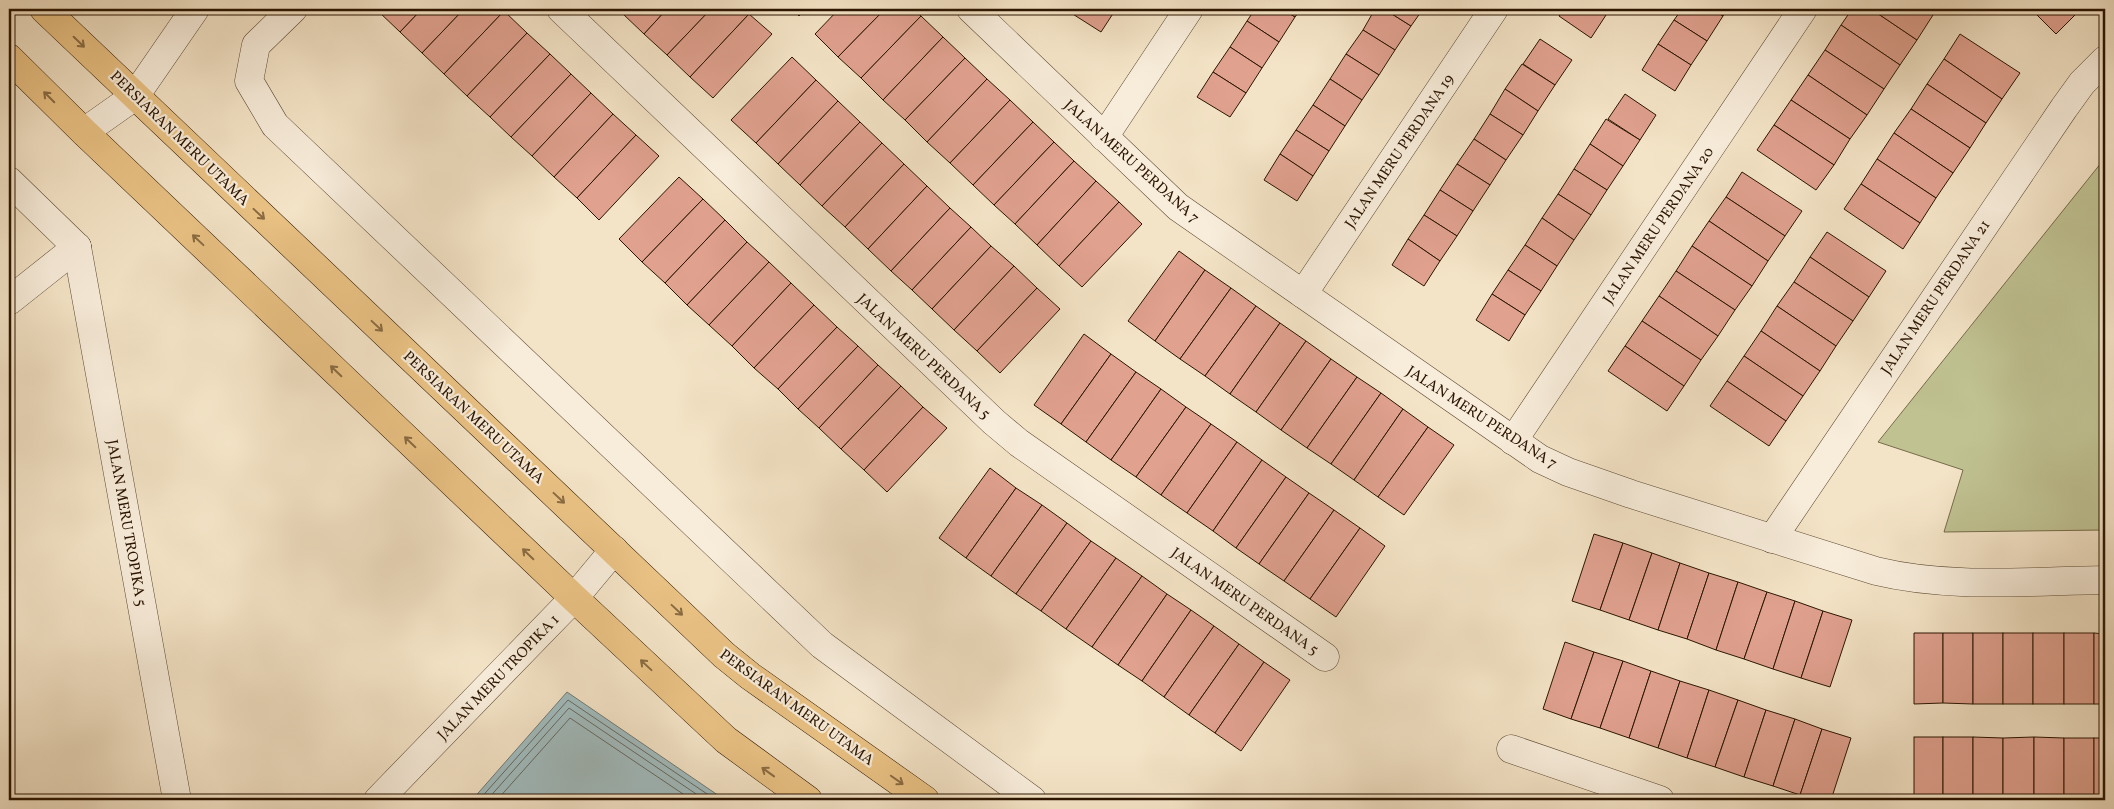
<svg xmlns="http://www.w3.org/2000/svg" width="2114" height="809" viewBox="0 0 2114 809" font-family="Vollkorn,serif">
<rect width="100%" height="100%" fill="#f4e4c7"/>
<filter id="stains"><feTurbulence type="fractalNoise" baseFrequency=".004" numOctaves="4"/><feColorMatrix values="0 0 0 0 .2 0 0 0 0 .09 0 0 0 0 .02 0 0 0 .5 -.17"/></filter>
<radialGradient id="worn" r=".72"><stop offset=".6" stop-color="#630" stop-opacity="0"/><stop offset="1" stop-color="#630" stop-opacity=".3"/></radialGradient>
<path fill="#c0c292" stroke="#756b49" d="M2105,158v372l-161,2 19,-62 -85,-28z"/>
<path fill="#a1bcbf" stroke="#717973" d="M567,692l158,108h-253z"/>
<g fill="none" stroke-linecap="round" stroke-linejoin="round">
<g stroke="#666860" stroke-width="1">
<path d="M479,800l89,-100 148,100"/>
<path d="M487,800l82,-92 136,92"/>
<path d="M497,800l73,-82 122,82"/>
</g>
</g>
<g fill="#e0a18f" stroke="#2a1400">
<path d="M380,9h42l-22,23 -22,-21z"/>
<path d="M422,9h42l-42,44 -22,-21z"/>
<path d="M464,9h37l3,2 -60,63 -22,-21z"/>
<path d="M626,9h41l-23,25 -22,-21z"/>
<path d="M667,9h44l-44,46 -23,-21z"/>
<path d="M711,9h33l5,5 -59,63 -23,-22z"/>
<path d="M792,9h13l-6,7z"/>
<path d="M839,9h46l-47,48 -23,-23z"/>
<path d="M885,9h28l8,7 -60,62 -23,-21z"/>
<path d="M1070,9h46l-15,23 -33,-21z"/>
<path d="M1255,9h28l12,8 -16,25 -32,-21z"/>
<path d="M1283,9h18l-6,8z"/>
<path d="M1375,9h9l27,17 -16,24 -32,-20z"/>
<path d="M1384,9h39l-12,17z"/>
<path d="M1564,9h39l5,3 -17,26 -32,-22z"/>
<path d="M1682,9h30l11,7 -16,25 -33,-21z"/>
<path d="M1712,9h16l-5,7z"/>
<path d="M1852,9h19l46,31 -17,25 -59,-40z"/>
<path d="M1871,9h53l9,6 -16,25z"/>
<path d="M1924,9h14l-5,6z"/>
<path d="M2031,9h43l4,3 -22,22z"/>
<path d="M504,11l23,22 -60,63 -23,-22z"/>
<path d="M749,14l23,20 -59,64 -23,-21z"/>
<path d="M921,16l22,21 -60,63 -22,-22z"/>
<path d="M1674,20l33,21 -16,24 -33,-21z"/>
<path d="M1247,21l32,21 -17,26 -32,-21z"/>
<path d="M1841,25l59,40 -16,24 -59,-39z"/>
<path d="M1363,30l32,20 -16,25 -33,-21z"/>
<path d="M527,33l23,21 -60,63 -23,-21z"/>
<path d="M1960,34l60,39 -18,26 -58,-40z"/>
<path d="M943,37l22,21 -60,62 -22,-20z"/>
<path d="M1540,39l32,21 -17,25 -32,-21z"/>
<path d="M1658,44l33,21 -16,26 -33,-21z"/>
<path d="M1230,47l32,21 -16,25 -33,-21z"/>
<path d="M1825,50l59,39 -17,26 -59,-40z"/>
<path d="M550,54l21,20 -60,63 -21,-20z"/>
<path d="M1346,54l33,21 -17,25 -32,-21z"/>
<path d="M792,57l24,23 -60,63 -25,-23z"/>
<path d="M965,58l22,21 -60,63 -22,-22z"/>
<path d="M1944,59l58,40 -16,24 -59,-39z"/>
<path d="M1522,64l33,21 -17,26 -33,-22z"/>
<path d="M1213,72l33,21 -16,24 -33,-20z"/>
<path d="M571,74l20,19 -59,63 -21,-19z"/>
<path d="M1808,75l59,40 -17,24 -59,-39z"/>
<path d="M987,79l23,21 -60,63 -23,-21z"/>
<path d="M1330,79l32,21 -17,26 -32,-21z"/>
<path d="M816,80l22,21 -60,63 -22,-21z"/>
<path d="M1927,84l59,39 -16,25 -59,-39z"/>
<path d="M1505,89l33,22 -15,24 -33,-21z"/>
<path d="M591,93l22,21 -59,63 -22,-21z"/>
<path d="M1625,94l31,21 -16,25 -32,-21z"/>
<path d="M1010,100l23,22 -60,63 -23,-22z"/>
<path d="M1791,100l59,39 -16,26 -60,-40z"/>
<path d="M838,101l22,21 -60,63 -22,-21z"/>
<path d="M1313,105l32,21 -16,25 -33,-21z"/>
<path d="M1911,109l59,39 -17,25 -59,-40z"/>
<path d="M613,114l23,21 -59,63 -23,-21z"/>
<path d="M1490,114l33,21 -17,25 -32,-21z"/>
<path d="M1606,119l34,21 -17,26 -33,-22z"/>
<path d="M860,122l22,21 -60,63 -22,-21z"/>
<path d="M1033,122l21,20 -60,63 -21,-20z"/>
<path d="M1774,125l60,40 -18,25 -59,-40z"/>
<path d="M1296,130l33,21 -16,25 -33,-22z"/>
<path d="M1894,133l59,40 -17,25 -59,-39z"/>
<path d="M636,135l23,21 -60,64 -22,-22z"/>
<path d="M1474,139l32,21 -16,25 -33,-21z"/>
<path d="M1054,142l20,19 -59,63 -21,-19z"/>
<path d="M882,143l22,21 -59,63 -23,-21z"/>
<path d="M1590,144l33,22 -16,24 -33,-21z"/>
<path d="M1280,154l33,22 -16,25 -33,-21z"/>
<path d="M1877,159l59,39 -16,25 -59,-39z"/>
<path d="M1074,161l22,20 -59,64 -22,-21z"/>
<path d="M904,164l23,22 -59,63 -23,-22z"/>
<path d="M1457,164l33,21 -17,26 -33,-21z"/>
<path d="M1574,169l33,21 -16,25 -33,-21z"/>
<path d="M1742,172l60,39 -17,25 -59,-39z"/>
<path d="M679,177l24,22 -61,63 -23,-23z"/>
<path d="M1096,181l23,21 -60,64 -22,-21z"/>
<path d="M1861,184l59,39 -17,26 -59,-40z"/>
<path d="M927,186l23,22 -59,63 -23,-22z"/>
<path d="M1440,190l33,21 -16,25 -33,-21z"/>
<path d="M1558,194l33,21 -17,25 -32,-22z"/>
<path d="M1726,197l59,39 -17,25 -59,-40z"/>
<path d="M703,199l22,21 -60,63 -23,-21z"/>
<path d="M1119,202l23,22 -60,63 -23,-21z"/>
<path d="M950,208l21,19 -59,63 -21,-19z"/>
<path d="M1424,215l33,21 -17,25 -32,-22z"/>
<path d="M1542,218l32,22 -17,26 -32,-21z"/>
<path d="M725,220l22,22 -60,63 -22,-22z"/>
<path d="M1709,221l59,40 -16,25 -60,-40z"/>
<path d="M971,227l20,19 -59,63 -20,-19z"/>
<path d="M1827,232l59,39 -17,26 -59,-40z"/>
<path d="M1408,239l32,22 -16,25 -32,-21z"/>
<path d="M747,242l22,20 -60,63 -22,-20z"/>
<path d="M1525,245l32,21 -16,25 -33,-21z"/>
<path d="M991,246l23,20 -60,64 -22,-21z"/>
<path d="M1692,246l60,40 -17,24 -59,-39z"/>
<path d="M1179,251l26,19 -50,71 -27,-20z"/>
<path d="M1810,257l59,40 -16,24 -59,-39z"/>
<path d="M769,262l22,21 -59,63 -23,-21z"/>
<path d="M1014,266l23,22 -60,63 -23,-21z"/>
<path d="M1205,270l26,18 -51,71 -25,-18z"/>
<path d="M1508,270l33,21 -16,24 -33,-21z"/>
<path d="M1676,271l59,39 -17,26 -59,-40z"/>
<path d="M1794,282l59,39 -17,25 -59,-40z"/>
<path d="M791,283l23,22 -60,63 -22,-22z"/>
<path d="M1037,288l23,21 -60,64 -23,-22z"/>
<path d="M1231,288l25,18 -51,70 -25,-17z"/>
<path d="M1492,294l33,21 -16,26 -33,-21z"/>
<path d="M1659,296l59,40 -17,24 -59,-39z"/>
<path d="M814,305l23,22 -59,62 -24,-21z"/>
<path d="M1256,306l24,17 -50,71 -25,-18z"/>
<path d="M1777,306l59,40 -16,25 -59,-40z"/>
<path d="M1642,321l59,39 -17,26 -59,-40z"/>
<path d="M1280,323l26,18 -50,71 -26,-18z"/>
<path d="M837,327l21,19 -60,63 -20,-20z"/>
<path d="M1761,331l59,40 -17,25 -59,-40z"/>
<path d="M1084,334l27,20 -50,70 -27,-19z"/>
<path d="M1306,341l25,18 -50,71 -25,-18z"/>
<path d="M858,346l20,19 -59,63 -21,-19z"/>
<path d="M1625,346l59,40 -17,25 -59,-40z"/>
<path d="M1111,354l25,18 -50,70 -25,-18z"/>
<path d="M1744,356l59,40 -17,25 -59,-40z"/>
<path d="M1331,359l26,18 -50,71 -26,-18z"/>
<path d="M878,365l23,21 -60,63 -22,-21z"/>
<path d="M1136,372l25,17 -50,71 -25,-18z"/>
<path d="M1357,377l24,16 -50,71 -24,-16z"/>
<path d="M1727,381l59,40 -17,25 -59,-40z"/>
<path d="M901,386l22,21 -59,63 -23,-21z"/>
<path d="M1161,389l25,18 -50,70 -25,-17z"/>
<path d="M1381,393l22,16 -49,71 -23,-16z"/>
<path d="M923,407l24,21 -60,64 -23,-22z"/>
<path d="M1186,407l25,17 -50,71 -25,-18z"/>
<path d="M1403,409l25,18 -50,70 -24,-17z"/>
<path d="M1211,424l26,18 -50,71 -26,-18z"/>
<path d="M1428,427l26,18 -50,70 -26,-18z"/>
<path d="M1237,442l25,18 -49,71 -26,-18z"/>
<path d="M1262,460l24,17 -50,71 -23,-17z"/>
<path d="M990,468l26,20 -50,70 -27,-20z"/>
<path d="M1286,477l23,16 -50,71 -23,-16z"/>
<path d="M1016,488l26,17 -51,71 -25,-18z"/>
<path d="M1309,493l25,17 -50,71 -25,-17z"/>
<path d="M1042,505l25,18 -51,71 -25,-18z"/>
<path d="M1334,510l26,18 -50,71 -26,-18z"/>
<path d="M1067,523l24,18 -50,70 -25,-17z"/>
<path d="M1360,528l25,18 -49,71 -26,-18z"/>
<path d="M1594,534l29,9 -23,67 -28,-9z"/>
<path d="M1091,541l25,17 -50,71 -25,-18z"/>
<path d="M1623,543l29,10 -23,67 -29,-10z"/>
<path d="M1652,553l28,10 -22,67 -29,-10z"/>
<path d="M1116,558l26,18 -50,71 -26,-18z"/>
<path d="M1680,563l29,10 -22,66 -29,-9z"/>
<path d="M1709,573l29,9 -22,68 -29,-11z"/>
<path d="M1142,576l25,18 -49,71 -26,-18z"/>
<path d="M1738,582l29,10 -23,67 -28,-9z"/>
<path d="M1767,592l28,9 -22,68 -29,-10z"/>
<path d="M1167,594l24,16 -49,71 -24,-16z"/>
<path d="M1795,601l28,10 -22,67 -28,-9z"/>
<path d="M1191,610l23,16 -50,71 -22,-16z"/>
<path d="M1823,611l29,9 -22,67 -29,-9z"/>
<path d="M1214,626l25,18 -50,71 -25,-18z"/>
<path d="M1914,633h29v70l-29,1z"/>
<path d="M1943,633h30v71l-30,-1z"/>
<rect x="1973" y="633" width="30" height="71"/>
<rect x="2003" y="633" width="30" height="71"/>
<rect x="2033" y="633" width="31" height="71"/>
<rect x="2064" y="633" width="30" height="71"/>
<path d="M2094,633l11,1v70h-11z"/>
<path d="M1565,642l29,10 -23,67 -28,-10z"/>
<path d="M1239,644l25,18 -49,71 -26,-18z"/>
<path d="M1594,652l29,9 -23,67 -29,-9z"/>
<path d="M1623,661l28,10 -22,67 -29,-10z"/>
<path d="M1264,662l26,18 -49,71 -26,-18z"/>
<path d="M1651,671l29,10 -22,67 -29,-10z"/>
<path d="M1680,681l29,9 -22,68 -29,-10z"/>
<path d="M1709,690l29,10 -23,67 -28,-9z"/>
<path d="M1738,700l28,10 -22,67 -29,-10z"/>
<path d="M1766,710l29,9 -22,67 -29,-9z"/>
<path d="M1795,719l27,10 -22,66 -27,-9z"/>
<path d="M1822,729l29,9 -20,62h-16l-15,-5z"/>
<rect x="1914" y="737" width="29" height="63"/>
<rect x="1943" y="737" width="30" height="63"/>
<path d="M1973,737l30,1v62h-30z"/>
<path d="M2034,737v63h-31v-62z"/>
<path d="M2034,737l30,1v62h-30z"/>
<rect x="2064" y="738" width="30" height="62"/>
<rect x="2094" y="738" width="11" height="62"/>
</g>
<g fill="none" stroke-linecap="round" stroke-linejoin="round">
<defs>
<g id="minor">
<path d="M293,9l-37,36 -7,36 26,44 547,520 210,155"/>
<path d="M561,9l433,413 25,21 306,214"/>
<path d="M971,9l207,198 362,252 28,13 63,22 245,77c74,18 153,10 229,9"/>
<path d="M84,132l51,-36 60,-87"/>
<path d="M1104,137l85,-128"/>
<path d="M9,181l68,66"/>
<path d="M77,247l100,553"/>
<path d="M1303,294l191,-285"/>
<path d="M9,301l68,-54"/>
<path d="M1513,441l290,-432"/>
<path d="M1772,539l292,-431 18,-25 23,-23"/>
<path d="M1511,749l149,51"/>
<path d="M378,800l196,-202 40,-48"/>
</g>
<g id="major">
<path d="M44,9l680,646 26,21 175,124"/>
<path d="M9,58l75,74 490,466 152,142 82,60"/>
</g>
</defs>
<use href="#minor" stroke="#5c4832" stroke-width="29"/>
<use href="#major" stroke="#2a1400" stroke-width="29"/>
<use href="#minor" stroke="#f8eddb" stroke-width="28"/>
<use href="#major" stroke="#eac284" stroke-width="28"/>
</g>
<defs><path id="oneway-shaft" d="M-6 0H5M1.5-3L5.5 0L1.5 3" fill="none" stroke-width="1.6" stroke-linecap="round" stroke-linejoin="round" transform="scale(1.25)"/></defs>
<g stroke="#8a6b42">
<use href="#oneway-shaft" transform="translate(79 42) rotate(44)"/>
<use href="#oneway-shaft" transform="translate(49 97) rotate(-135)"/>
<use href="#oneway-shaft" transform="translate(259 214) rotate(43)"/>
<use href="#oneway-shaft" transform="translate(198 240) rotate(-137)"/>
<use href="#oneway-shaft" transform="translate(377 326) rotate(43)"/>
<use href="#oneway-shaft" transform="translate(336 371) rotate(-136)"/>
<use href="#oneway-shaft" transform="translate(410 442) rotate(-136)"/>
<use href="#oneway-shaft" transform="translate(559 498) rotate(43)"/>
<use href="#oneway-shaft" transform="translate(528 554) rotate(-136)"/>
<use href="#oneway-shaft" transform="translate(677 610) rotate(43)"/>
<use href="#oneway-shaft" transform="translate(646 665) rotate(-137)"/>
<use href="#oneway-shaft" transform="translate(768 772) rotate(-144)"/>
<use href="#oneway-shaft" transform="translate(897 780) rotate(35)"/>
</g>
<g text-anchor="middle" stroke-width="4.5" stroke-linejoin="round" paint-order="stroke">
<g font-size="15" fill="#2a1400" stroke="#f8eddb">
<text transform="translate(180 138) rotate(44)" y="5">PERSIARAN MERU UTAMA</text>
<text transform="translate(1399 151) rotate(-56)" y="5">JALAN MERU PERDANA 19</text>
<text transform="translate(1132 161) rotate(42)" y="5">JALAN MERU PERDANA 7</text>
<text transform="translate(1658 225) rotate(-56)" y="5">JALAN MERU PERDANA 20</text>
<text transform="translate(1935 297) rotate(-56)" y="5">JALAN MERU PERDANA 21</text>
<text transform="translate(924 356) rotate(43)" y="5">JALAN MERU PERDANA 5</text>
<text transform="translate(474 417) rotate(43)" y="5">PERSIARAN MERU UTAMA</text>
<text transform="translate(1482 417) rotate(33)" y="5">JALAN MERU PERDANA 7</text>
<text transform="translate(127 523) rotate(80)" y="5">JALAN MERU TROPIKA 5</text>
<text transform="translate(1245 601) rotate(35)" y="5">JALAN MERU PERDANA 5</text>
<text transform="translate(498 677) rotate(-46)" y="5">JALAN MERU TROPIKA 1</text>
<text transform="translate(797 707) rotate(36)" y="5">PERSIARAN MERU UTAMA</text>
</g>
</g>
<rect width="2114" height="809" fill="none" stroke="#f4e4c7" stroke-width="30"/>
<rect x="10" y="10" width="2094" height="789" fill="none" stroke="#2a1400" stroke-width="2.5"/>
<rect x="15" y="15" width="2084" height="779" fill="none" stroke="#2a1400"/>
<rect width="100%" height="100%" filter="url(#stains)"/>
<rect width="100%" height="100%" fill="url(#worn)"/>
</svg>
